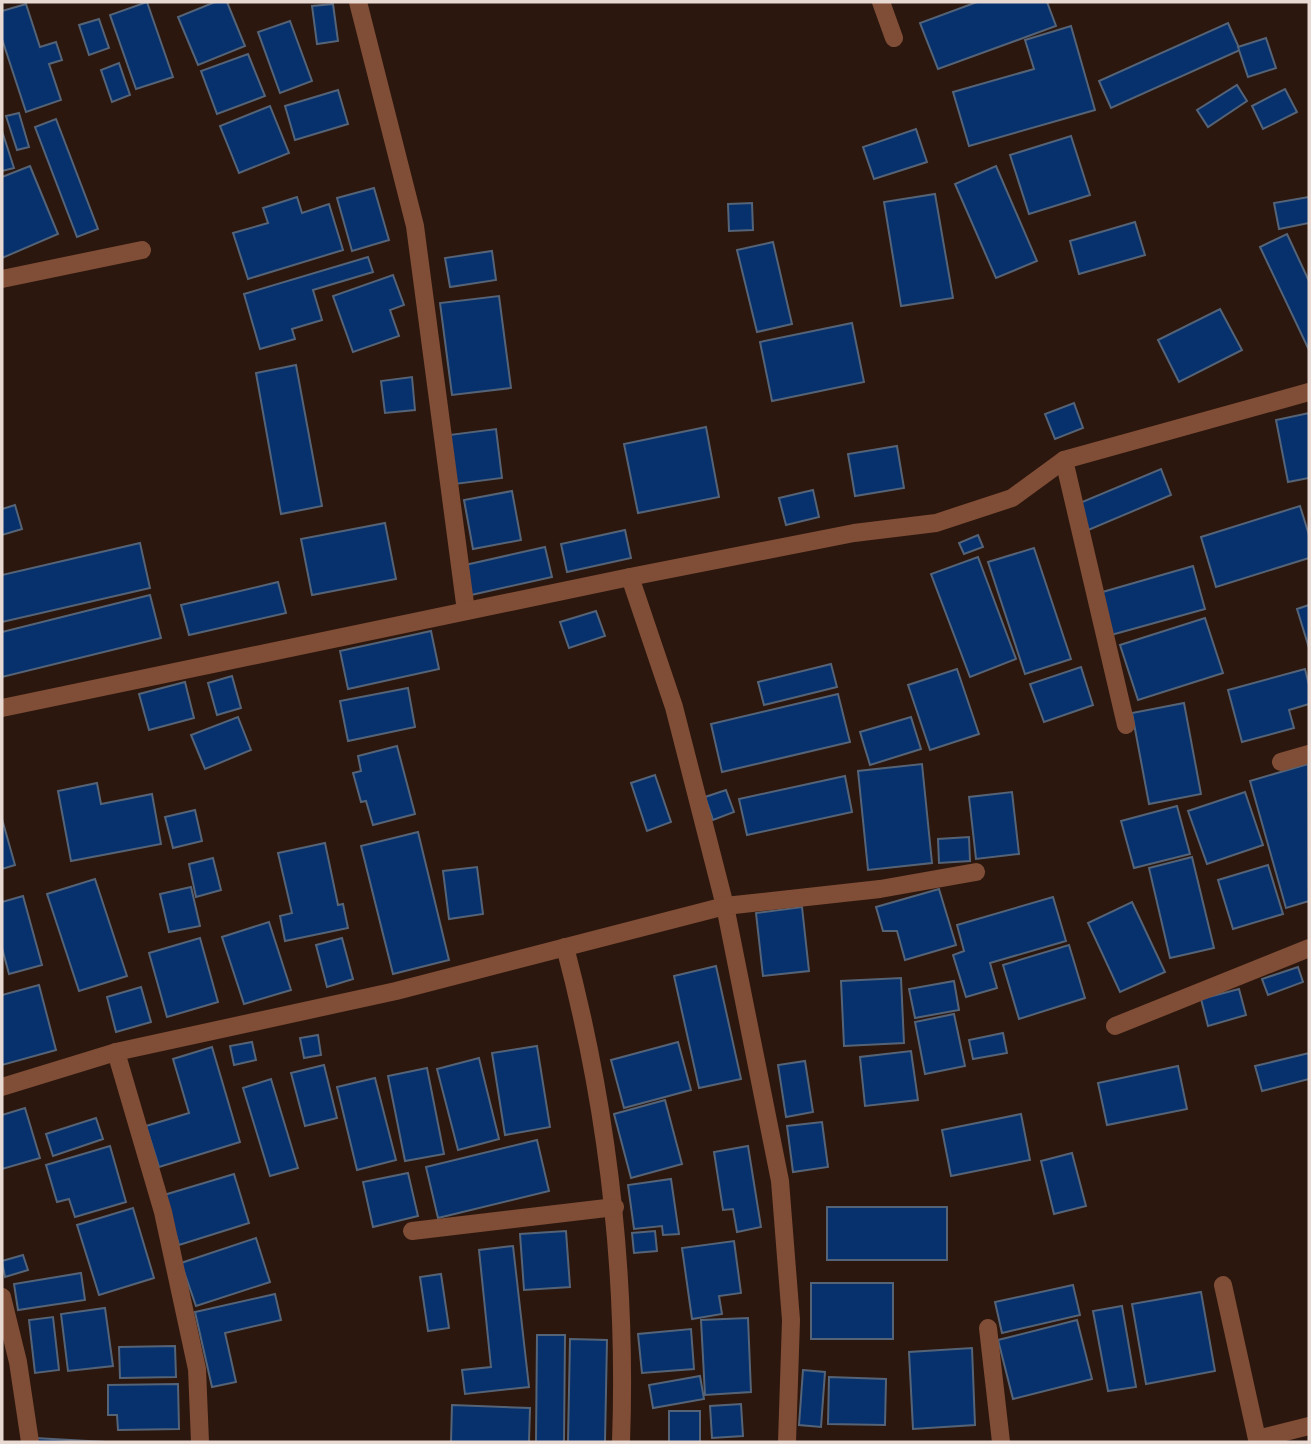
<svg xmlns="http://www.w3.org/2000/svg" width="1311" height="1444" viewBox="0 0 1311 1444" font-family="'Open Sans',sans-serif">
<rect width="100%" height="100%" fill="#2b170e"/>
<g fill="#07316d" stroke="#556377" stroke-width="2">
<path d="M147,2l26,75 -37,12 -26,-74z"/>
<path d="M215,2h12l18,44 -47,19 -20,-48z"/>
<path d="M977,2h70l9,24 -118,43 -18,-46z"/>
<path d="M26,4l14,43 16,-5 6,18 -13,4 12,36 -35,12 -24,-73v-28z"/>
<path d="M333,4l5,37 -21,3 -5,-38z"/>
<path d="M99,19l10,29 -20,7 -10,-30z"/>
<path d="M290,21l22,60 -32,12 -22,-61z"/>
<path d="M1228,23l12,27 -129,58 -12,-27z"/>
<path d="M1071,26l24,84 -126,36 -16,-54 81,-23 -9,-29z"/>
<path d="M1266,38l10,30 -28,9 -10,-30z"/>
<path d="M248,54l17,42 -48,18 -16,-43z"/>
<path d="M119,63l11,32 -18,7 -11,-32z"/>
<path d="M1237,85l10,16 -39,26 -11,-17z"/>
<path d="M1285,89l12,23 -34,17 -11,-23z"/>
<path d="M338,90l10,34 -53,16 -10,-34z"/>
<path d="M270,106l19,47 -50,20 -19,-47z"/>
<path d="M19,113l10,34 -12,3 -11,-34z"/>
<path d="M56,119l42,110 -21,8 -42,-110z"/>
<path d="M916,129l11,33 -53,17 -11,-32z"/>
<path d="M2,131l12,37 -12,3z"/>
<path d="M1071,136l19,59 -61,19 -19,-59z"/>
<path d="M30,166l28,68 -56,24v-81z"/>
<path d="M996,166l41,95 -41,17 -41,-94z"/>
<path d="M374,188l15,52 -37,11 -15,-53z"/>
<path d="M935,194l18,104 -52,8 -17,-104z"/>
<path d="M297,197l5,16 27,-9 14,46 -95,29 -15,-46 35,-10 -5,-15z"/>
<path d="M1309,197v26l-30,6 -5,-26z"/>
<path d="M752,203l1,27 -24,1 -1,-27z"/>
<path d="M1135,222l10,33 -66,19 -9,-33z"/>
<path d="M1287,234l22,47v69l-49,-103z"/>
<path d="M773,242l19,82 -35,8 -20,-82z"/>
<path d="M492,251l4,29 -46,7 -5,-29z"/>
<path d="M368,257l5,15 -60,18 9,30 -30,9 3,10 -35,10 -16,-55z"/>
<path d="M393,275l11,30 -14,5 9,26 -46,16 -20,-56z"/>
<path d="M499,296l12,92 -59,7 -12,-92z"/>
<path d="M1220,309l22,41 -63,32 -21,-42z"/>
<path d="M852,323l12,59 -92,19 -12,-59z"/>
<path d="M296,365l26,141 -41,8 -25,-141z"/>
<path d="M412,377l3,33 -30,3 -4,-32z"/>
<path d="M1074,403l9,25 -28,11 -10,-25z"/>
<path d="M1309,413v65l-21,4 -12,-62z"/>
<path d="M706,427l13,70 -81,16 -14,-69z"/>
<path d="M496,429l6,49 -47,6 -6,-49z"/>
<path d="M897,446l7,42 -49,8 -7,-42z"/>
<path d="M1161,469l10,26 -85,36 -11,-26z"/>
<path d="M813,490l6,27 -33,8 -7,-27z"/>
<path d="M512,491l9,49 -48,9 -9,-49z"/>
<path d="M15,505l7,24 -20,6v-26z"/>
<path d="M1300,506l9,29v23l-93,29 -15,-50z"/>
<path d="M385,523l11,56 -84,16 -11,-56z"/>
<path d="M625,530l6,28 -64,14 -6,-28z"/>
<path d="M978,535l5,12 -19,7 -5,-11z"/>
<path d="M140,543l10,45 -148,34v-47z"/>
<path d="M545,547l7,30 -81,18 -6,-30z"/>
<path d="M1034,548l37,111 -46,15 -37,-112z"/>
<path d="M978,557l38,102 -46,18 -39,-103z"/>
<path d="M1193,566l12,43 -94,26 -12,-42z"/>
<path d="M278,582l8,31 -97,22 -8,-30z"/>
<path d="M150,595l11,43 -159,39v-45z"/>
<path d="M1309,605v43l-12,-39z"/>
<path d="M596,611l9,25 -36,12 -9,-26z"/>
<path d="M1205,618l18,55 -85,27 -18,-55z"/>
<path d="M431,631l8,38 -91,20 -8,-38z"/>
<path d="M831,664l6,23 -73,18 -6,-23z"/>
<path d="M1081,667l12,38 -49,17 -14,-38z"/>
<path d="M957,669l22,65 -49,16 -22,-65z"/>
<path d="M1305,669l4,16v19l-20,6 5,18 -52,14 -14,-52z"/>
<path d="M232,676l9,32 -24,7 -9,-32z"/>
<path d="M185,682l9,36 -45,12 -10,-36z"/>
<path d="M408,688l7,39 -67,14 -8,-40z"/>
<path d="M838,694l12,48 -128,30 -11,-48z"/>
<path d="M1184,703l17,91 -52,10 -17,-91z"/>
<path d="M238,717l13,33 -46,19 -14,-34z"/>
<path d="M911,717l10,32 -51,16 -10,-33z"/>
<path d="M397,746l18,68 -42,11 -7,-24 -5,1 -8,-29 8,-2 -3,-15z"/>
<path d="M922,764l10,99 -64,7 -10,-99z"/>
<path d="M1308,764l1,137 -23,7 -36,-127z"/>
<path d="M655,775l16,47 -24,9 -16,-48z"/>
<path d="M845,776l7,36 -105,23 -8,-36z"/>
<path d="M97,783l4,21 51,-10 9,50 -90,17 -13,-70z"/>
<path d="M726,790l8,22 -21,8 -8,-23z"/>
<path d="M1012,792l7,62 -43,5 -7,-62z"/>
<path d="M1245,792l18,53 -56,19 -19,-53z"/>
<path d="M1177,806l13,48 -56,14 -13,-47z"/>
<path d="M195,810l7,31 -29,7 -8,-31z"/>
<path d="M2,819l13,46 -13,4z"/>
<path d="M418,832l31,128 -56,14 -32,-128z"/>
<path d="M969,837l1,24 -31,2 -1,-24z"/>
<path d="M325,843l13,62 5,-1 5,24 -63,13 -5,-25 12,-3 -14,-60z"/>
<path d="M1192,857l22,91 -44,10 -21,-90z"/>
<path d="M213,858l8,32 -25,7 -7,-33z"/>
<path d="M1268,865l15,49 -50,15 -15,-49z"/>
<path d="M477,867l6,47 -34,5 -6,-48z"/>
<path d="M95,879l32,97 -48,15 -32,-97z"/>
<path d="M191,887l9,39 -31,6 -9,-38z"/>
<path d="M939,889l17,56 -51,15 -8,-29h-14l-7,-24z"/>
<path d="M23,896l19,69 -33,9 -7,-26v-46z"/>
<path d="M1053,897l13,44 -76,22 7,25 -31,9 -13,-42 11,-4 -7,-26z"/>
<path d="M1132,902l33,70 -45,20 -32,-69z"/>
<path d="M802,907l7,64 -46,5 -7,-63z"/>
<path d="M269,922l22,68 -47,14 -22,-67z"/>
<path d="M200,938l18,64 -51,15 -18,-64z"/>
<path d="M342,938l11,41 -26,8 -11,-42z"/>
<path d="M1069,945l16,53 -66,21 -16,-54z"/>
<path d="M716,966l25,113 -42,9 -25,-112z"/>
<path d="M1298,967l5,15 -35,13 -6,-16z"/>
<path d="M901,978l3,65 -60,3 -3,-65z"/>
<path d="M954,981l5,29 -44,8 -6,-29z"/>
<path d="M39,985l17,65 -54,15v-70z"/>
<path d="M141,987l10,35 -35,10 -9,-35z"/>
<path d="M1239,989l7,26 -38,11 -7,-27z"/>
<path d="M954,1014l11,52 -40,8 -10,-52z"/>
<path d="M1003,1033l4,20 -34,6 -4,-19z"/>
<path d="M318,1035l3,20 -17,3 -4,-20z"/>
<path d="M252,1042l4,18 -22,5 -4,-19z"/>
<path d="M678,1042l13,48 -67,18 -13,-48z"/>
<path d="M537,1046l13,81 -45,8 -13,-82z"/>
<path d="M212,1047l28,95 -81,25 -13,-41 43,-13 -16,-54z"/>
<path d="M911,1051l7,49 -53,6 -5,-49z"/>
<path d="M1309,1053v26l-47,12 -7,-25z"/>
<path d="M479,1058l20,81 -41,11 -21,-81z"/>
<path d="M805,1061l8,51 -27,5 -8,-52z"/>
<path d="M324,1065l13,53 -32,8 -14,-53z"/>
<path d="M1178,1066l9,43 -80,16 -9,-42z"/>
<path d="M427,1068l17,86 -39,7 -17,-85z"/>
<path d="M375,1078l21,82 -39,10 -20,-83z"/>
<path d="M271,1079l27,89 -28,8 -27,-88z"/>
<path d="M665,1100l17,64 -51,14 -17,-64z"/>
<path d="M25,1108l15,50 -38,11v-54z"/>
<path d="M1021,1114l9,46 -79,16 -9,-46z"/>
<path d="M96,1118l7,21 -50,17 -7,-22z"/>
<path d="M822,1122l6,45 -35,5 -6,-46z"/>
<path d="M537,1140l12,51 -111,27 -12,-51z"/>
<path d="M110,1146l16,56 -51,15 -6,-18 -12,3 -11,-37z"/>
<path d="M748,1146l13,81 -24,5 -4,-23 -10,1 -9,-58z"/>
<path d="M1072,1153l14,53 -32,8 -13,-53z"/>
<path d="M408,1173l10,43 -45,11 -10,-45z"/>
<path d="M234,1174l15,49 -70,22 -15,-50z"/>
<path d="M671,1179l8,55 -16,1 -1,-9 -28,3 -6,-44z"/>
<rect x="827" y="1207" width="120" height="53"/>
<path d="M133,1208l21,70 -55,17 -22,-70z"/>
<path d="M566,1231l4,56 -46,3 -4,-56z"/>
<path d="M655,1231l2,20 -23,2 -2,-20z"/>
<path d="M256,1238l14,44 -74,24 -15,-43z"/>
<path d="M734,1241l7,52 -22,3 3,18 -30,5 -10,-71z"/>
<path d="M513,1246l16,141 -64,7 -3,-24 29,-3 -12,-117z"/>
<path d="M23,1255l5,15 -23,7 -3,-16z"/>
<path d="M81,1273l4,27 -67,10 -4,-26z"/>
<path d="M441,1274l8,54 -21,3 -8,-54z"/>
<rect x="811" y="1283" width="82" height="56"/>
<path d="M1073,1285l7,30 -78,18 -7,-31z"/>
<path d="M1201,1292l14,79 -69,13 -14,-80z"/>
<path d="M275,1294l6,26 -56,13 11,49 -24,5 -17,-75z"/>
<path d="M1122,1306l14,81 -28,4 -15,-80z"/>
<path d="M105,1308l8,58 -45,5 -7,-57z"/>
<path d="M53,1317l6,53 -24,3 -6,-53z"/>
<path d="M748,1318l3,74 -46,3 -4,-75z"/>
<path d="M1077,1320l15,59 -79,20 -15,-59z"/>
<path d="M691,1329l3,40 -52,4 -4,-39z"/>
<path d="M537,1335h28l-1,107h-28z"/>
<path d="M570,1339l37,1 -2,102h-37z"/>
<path d="M175,1346l1,31 -56,1 -1,-31z"/>
<path d="M972,1348l3,77 -62,4 -4,-77z"/>
<path d="M803,1370l22,2 -4,55 -22,-2z"/>
<path d="M700,1376l4,23 -51,9 -4,-23z"/>
<path d="M829,1377l57,2 -1,46 -57,-1z"/>
<path d="M178,1384l1,45 -61,1 -1,-15h-9v-30z"/>
<path d="M741,1404l2,32 -31,2 -2,-32z"/>
<path d="M452,1405l78,3 -1,34h-78z"/>
<rect x="669" y="1411" width="31" height="31"/>
<path d="M35,1438l71,4h-71z"/>
</g>
<g fill="none" stroke-linecap="round" stroke-linejoin="round">
<g stroke="#804d36" stroke-width="18">
<path d="M358,2l57,224 51,385"/>
<path d="M881,2l13,36"/>
<path d="M2,279l140,-29"/>
<path d="M1064,460l62,265"/>
<path d="M630,577l44,130 51,199 55,275 11,139 -4,122"/>
<path d="M2,708l628,-131 224,-44 82,-10 76,-25 52,-38 245,-68"/>
<path d="M1281,762l28,-8"/>
<path d="M565,947c43,162 62,328 56,495"/>
<path d="M1115,1026l194,-78"/>
<path d="M116,1052l47,160 34,157 3,73"/>
<path d="M2,1087l114,-35 280,-61 329,-85 155,-17 96,-17"/>
<path d="M412,1231l203,-24"/>
<path d="M1223,1285l34,154 52,-13"/>
<path d="M2,1297l16,65 12,80"/>
<path d="M988,1328l13,114"/>
</g>
</g>
<rect width="1311" height="1444" fill="none" stroke="#e8d9d3" stroke-width="7"/>
</svg>
